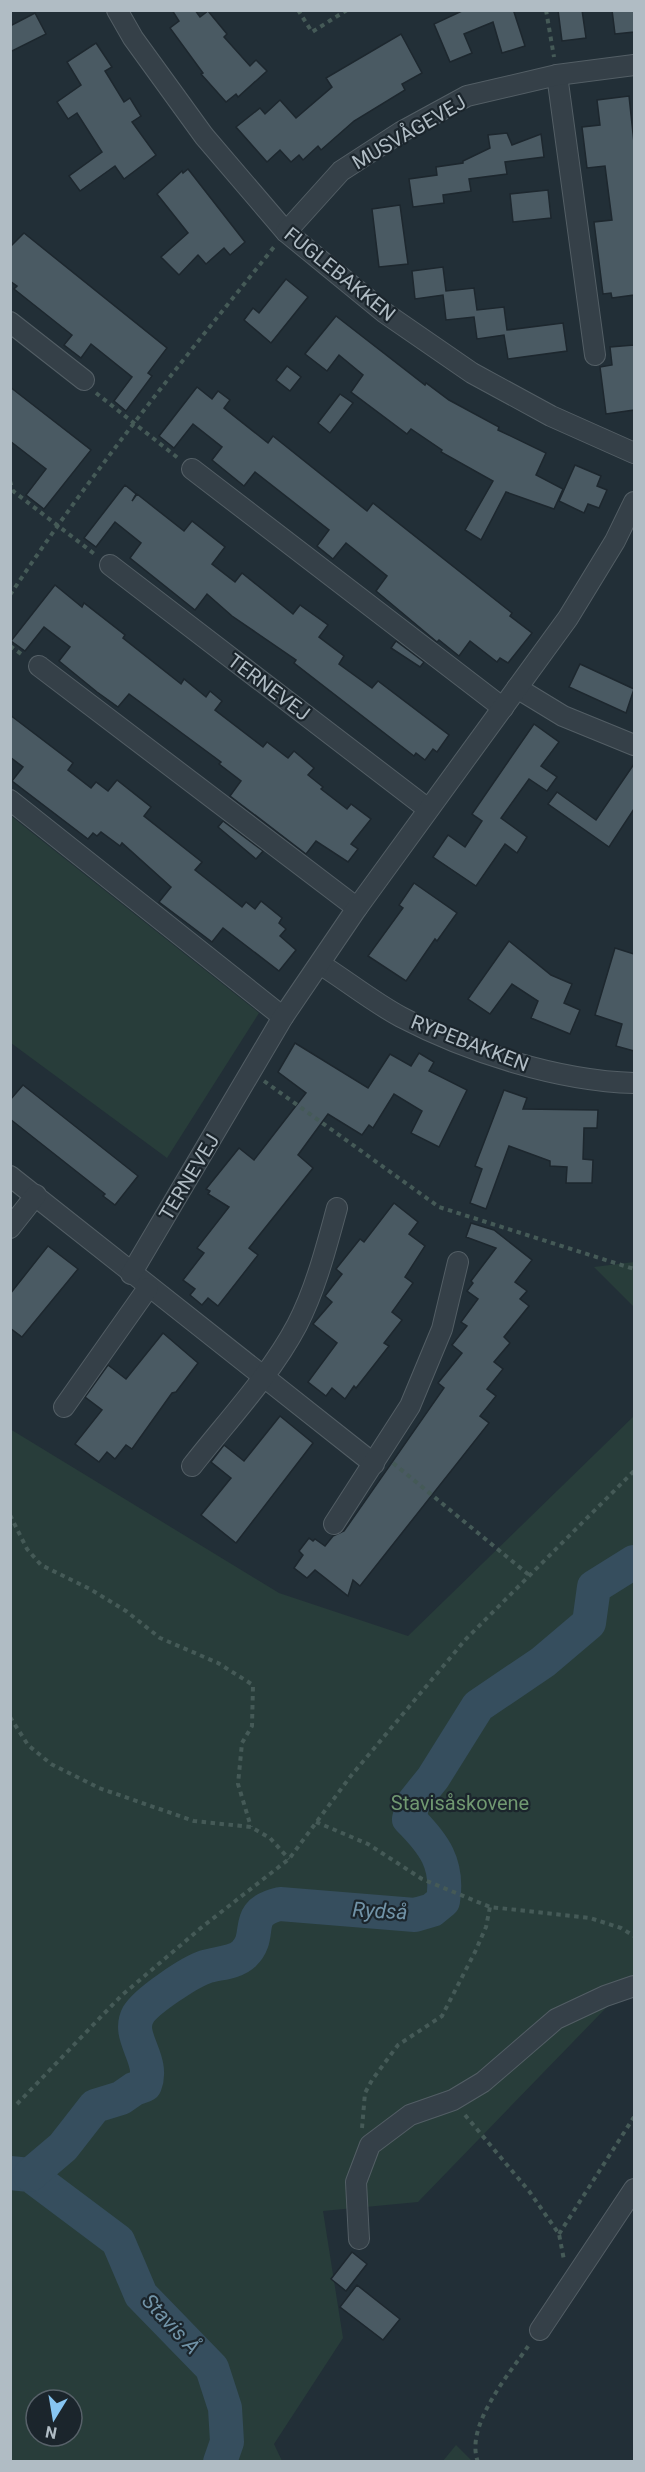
<svg xmlns="http://www.w3.org/2000/svg" width="645" height="2472" viewBox="0 0 645 2472" font-family="Roboto,sans-serif">
<rect width="100%" height="100%" fill="#222f37"/>
<g fill="#283d3a" fill-rule="evenodd">
<path d="M11,816l248,197 -92,145 -156,-115z"/>
<path d="M634,1262v45l-40,-40z"/>
<path d="M634,1416v563l-216,223 -95,9 20,127 -69,106 8,17h-271l-1,-1032 269,164 129,43zM36,2400h36v36h-36z"/>
<path d="M456,2445l16,16h-29z"/>
</g>
<g fill="none" stroke-linecap="round" stroke-linejoin="round">
<g stroke="#364e5e" stroke-width="34">
<path d="M10,2173l20,2 88,66 23,54 71,73 13,40 2,34 -7,20"/>
<path d="M30,2175l33,-28 32,-41 26,-8 13,-9 11,-4c10,-26 -19,-48 -7,-70 8,-14 52,-43 67,-48 12,-4 30,-4 39,-13 20,-19 -3,-41 36,-50l135,11 17,-5 11,-9c6,-37 -9,-57 -34,-82l4,-16 20,-25 45,-72 65,-44 46,-39 5,-36 40,-25"/>
</g>
</g>
<g fill="#4a5a63" stroke="#1d272e" stroke-width="1.5">
<path d="M172,10h23l5,7 8,-6 19,23 -3,3 26,29 6,-6 11,11 -29,26 -2,-3 -10,8 -25,-28 2,-1 -33,-45 9,-7z"/>
<path d="M464,10h53l-3,2 11,34 -23,7 -9,-31 -29,12 8,19 -22,9 -16,-38z"/>
<path d="M558,10h24l4,28 -24,3z"/>
<path d="M612,10h22v22l-19,2z"/>
<path d="M35,13l11,21 -36,18v-26z"/>
<path d="M401,34l21,39 -20,11 3,6 -51,31 -33,29 -3,-4 -15,14 -4,-5 -8,7 -11,-12 -13,12 -31,-35 24,-19 5,6 15,-14 16,18 36,-31 -6,-9z"/>
<path d="M96,43l16,24 -7,4 19,31 6,-4 11,18 -9,6 24,33 -32,24 -9,-13 -35,25 -11,-15 33,-24 -25,-39 -9,6 -11,-17 24,-17 -14,-23z"/>
<path d="M629,96l5,47v152l-22,3 -1,-5 -8,1 -9,-72 18,-2 -7,-54 -18,2 -5,-41 18,-2 -3,-25z"/>
<path d="M507,133l5,12 29,-11 3,23 -39,5 2,12 -38,5 2,12 -28,4 1,8 -31,4 -4,-28 28,-4 -1,-8 27,-4v-2l27,-13 -2,-13z"/>
<path d="M188,169l57,73 -15,13 -6,-7 -18,16 -8,-9 -19,20 -18,-18 27,-24 -31,-39 25,-23 1,2z"/>
<path d="M548,190l3,28 -38,4 -3,-28z"/>
<path d="M400,205l8,59 -29,3 -7,-58z"/>
<path d="M24,233l143,115 -19,25 4,3 -26,35 -12,-10 18,-24 -41,-33 -10,14 -17,-13 8,-10 -58,-46 3,-3 -7,-5v-34z"/>
<path d="M443,267l3,24 28,-3 3,22 27,-3 3,23 56,-7 4,28 -59,8 -4,-24 -27,4 -3,-22 -28,3 -3,-25 -28,4 -3,-28z"/>
<path d="M286,279l22,18 -37,46 -27,-23 9,-12 6,5z"/>
<path d="M336,316l89,69 1,-2 23,17 50,27 -1,3 48,23 -10,22 27,14 -9,20 -48,-17 -25,48 -16,-10 28,-49 -52,-29 1,-2 -31,-21 -4,5 -56,-42 12,-17 -24,-20 -12,16 -22,-17z"/>
<path d="M634,345v65l-28,4 -6,-47 12,-2 -2,-18z"/>
<path d="M287,366l14,11 -11,14 -14,-11z"/>
<path d="M10,387l81,63 -47,59 -18,-14 20,-26 -36,-28z"/>
<path d="M197,387l15,12 6,-8 12,9 -6,8 44,35 5,-7 94,75 6,-8 139,110 -2,3 22,17 -24,30 -8,-5 -3,4 -27,-21 -11,15 -20,-16 -2,2 -61,-51 11,-15 -41,-33 -13,16 -16,-13 12,-16 -74,-58 -11,14 -32,-26 10,-13 -29,-23 -19,24 -15,-12z"/>
<path d="M340,394l13,9 -23,30 -12,-10z"/>
<path d="M575,465l26,11 -4,10 10,4 -8,18 -11,-4 -4,9 -25,-12z"/>
<path d="M125,485l11,9 -4,7 5,-7 47,37 8,-10 33,26 -13,17 23,18 7,-9 51,41 7,-9 28,20 -9,12 25,19 -5,8 33,24 6,-7 71,54 -12,17 -4,-3 -8,11 -9,-7 -2,3 -120,-93 2,-3 -64,-44 -25,-22 -12,16 -65,-52 11,-15 -26,-21 -19,25 -12,-9z"/>
<path d="M55,585l22,18 5,4 2,-4 41,32 -2,3 58,46 3,-5 22,18 4,-6 12,10 -7,9 48,37 4,-5 21,16 6,-7 20,17 -6,7 15,12 -2,2 26,20 4,-5 20,15 -20,25 7,5 -10,13 -32,-21 -10,13 -76,-58 11,-15 -22,-17 2,-2 -92,-68 -11,13 -21,-15 -38,-31 11,-14 -26,-20 -19,24 -14,-10z"/>
<path d="M396,641l28,21 -4,5 -29,-19z"/>
<path d="M580,664l54,25 -8,24 -57,-26z"/>
<path d="M10,715l63,48 -5,7 23,18 5,-6 12,9 9,-11 34,27 -7,9 58,46 -7,8 47,37 4,-5 9,7 6,-8 21,17 -3,5 7,6 -6,7 16,14 -17,21 -56,-43 -11,14 -53,-40 12,-15 -49,-44 -2,3 -19,-14 -4,4 -4,-3 -5,6 -76,-58 11,-14 -13,-10z"/>
<path d="M534,724l25,18 -18,24 16,11 -10,14 -18,-12 -28,39 26,19 -10,16 -12,-9 -29,42 -43,-29 15,-22 17,12 17,-26 -10,-7z"/>
<path d="M634,764v45l-25,38 -61,-43 9,-12 39,28z"/>
<path d="M223,821l40,30 -7,8 -38,-32z"/>
<path d="M414,883l43,30 -20,28 -2,-2 -29,42 -38,-25 35,-48 -4,-3z"/>
<path d="M509,941l42,34 21,9 -8,19 16,7 -10,24 -39,-16 7,-17 -26,-17 -22,30 -22,-15z"/>
<path d="M615,948l19,6v97l-18,-5 6,-22 -27,-9z"/>
<path d="M295,1043l73,45 22,-34 21,12 8,-13 15,9 -5,9 38,19 -28,57 -28,-14 11,-22 -28,-17 -21,34 -4,-3 -7,10 -34,-21 -30,41 15,13 -64,80 9,7 -40,51 -10,-8 -6,7 -12,-10 5,-6 -12,-9 21,-27 -7,-5 32,-41 -21,-13 2,-3 -4,-2 33,-41 15,12 52,-67 -28,-21z"/>
<path d="M23,1085l115,91 -23,29 -12,-9 2,-2 -95,-75v-19z"/>
<path d="M504,1090l23,8 -4,11 75,1 -1,18h-13l-1,31 10,1 -1,23h-26l1,-16 -17,-1v-5l-41,-15 -23,63 -16,-6 12,-34 -7,-3z"/>
<path d="M394,1203l24,19 -9,12 16,12 -20,31 8,6 -21,29 10,8 -18,23 5,3 -33,42 -2,-2 -9,13 -13,-11 -6,8 -18,-14 29,-39 -24,-19 19,-22 -7,-6 17,-22 -6,-5 24,-30 4,3z"/>
<path d="M471,1223l23,7 38,30 -17,22 12,9 -7,8 9,7 -25,31 6,6 -16,19 9,7 -16,20 9,7 -16,20 9,7 -129,163 -7,-6 -5,16 -33,-26 -8,8 -13,-10 9,-13 -4,-4 10,-13 4,3 2,-2 10,7 8,-10 11,-5 100,-143 -6,-5 24,-30 -10,-8 15,-19 -6,-4 17,-23 -11,-8 6,-8 -2,-2 25,-33 -30,-11z"/>
<path d="M48,1246l30,23 -56,68 -12,-9v-34z"/>
<path d="M163,1333l35,30 -22,29 -4,1 -40,56 -6,-4 -11,14 -8,-7 -8,10 -24,-18 27,-34 -17,-13 23,-32 18,14z"/>
<path d="M280,1416l33,27 -77,100 -35,-28 30,-37 -20,-16 13,-17 20,16z"/>
<path d="M352,2252l15,12 -21,27 -15,-12z"/>
<path d="M357,2285l43,34 -17,21 -43,-33z"/>
</g>
<g fill="none" stroke-linecap="round" stroke-linejoin="round">
<defs>
<g id="minor">
<path d="M117,10l16,28 71,98 82,96 99,81 87,60 79,43 83,37"/>
<path d="M557,75l38,280"/>
<path d="M286,232l55,-61 60,-39 66,-36 90,-21 77,-10"/>
<path d="M10,322l74,58"/>
<path d="M192,469l311,239"/>
<path d="M110,565l318,244"/>
<path d="M39,666l318,242"/>
<path d="M517,688l46,28 71,29"/>
<path d="M10,800l273,217"/>
<path d="M320,964c27,17 53,38 81,53 67,35 157,64 233,66"/>
<path d="M10,1176l364,288"/>
<path d="M10,1228l26,-33"/>
<path d="M131,1274l152,-257 74,-109 211,-290 47,-77 19,-39"/>
<path d="M64,1407l84,-119"/>
<path d="M192,1466c35,-45 78,-90 105,-141 19,-37 29,-77 40,-117"/>
<path d="M334,1524l76,-118 32,-77 16,-67"/>
<path d="M359,2239l-3,-57 14,-37 40,-30 43,-15 30,-18 73,-63 49,-23 29,-10"/>
<path d="M540,2330l94,-141"/>
</g>
</defs>
<use href="#minor" stroke="#535e65" stroke-width="22"/>
<g stroke="#455a57" stroke-width="4" stroke-dasharray="4.5 4.5" stroke-linecap="butt">
<path d="M298,10l14,22 35,-22"/>
<path d="M546,10l8,47"/>
<path d="M96,393l82,65"/>
<path d="M10,481l3,10 84,65"/>
<path d="M10,595c81,-122 172,-234 264,-348"/>
<path d="M10,646l14,10"/>
<path d="M264,1081l175,126 195,62"/>
<path d="M393,1463l136,112"/>
<path d="M10,1515l17,34 14,16 49,24 36,22 34,27 58,25 35,22 -1,41 -10,17 -4,41 13,43"/>
<path d="M10,1717l18,28 23,19 48,24 95,33 57,6 19,11 19,21"/>
<path d="M316,1822l52,22 54,35 68,28 100,11 31,10 13,8"/>
<path d="M17,2104l104,-108 81,-69 87,-68 61,-82 116,-138 168,-168"/>
<path d="M465,2115l64,76 30,43 5,26"/>
<path d="M362,2128l3,-35 7,-13 26,-35 44,-29 33,-64 11,-25 4,-20"/>
<path d="M559,2234l75,-117"/>
<path d="M478,2462c-14,-36 32,-89 51,-117"/>
</g>
<use href="#minor" stroke="#354048" stroke-width="20"/>
</g>
<g text-anchor="middle" stroke-width="4.5" stroke-linejoin="round" paint-order="stroke">
<g font-size="20" fill="#b0bcc4" stroke="#1b252c">
<text transform="translate(409 132) rotate(-30)" y="7">MUSVÅGEVEJ</text>
<text transform="translate(340 274) rotate(39)" y="7">FUGLEBAKKEN</text>
<text transform="translate(269 687) rotate(37)" y="7">TERNEVEJ</text>
<text transform="translate(470 1043) rotate(21)" y="7">RYPEBAKKEN</text>
<text transform="translate(189 1177) rotate(-59)" y="7">TERNEVEJ</text>
</g>
<g font-size="20" fill="#709871" stroke="#1b252c">
<text x="460" y="1810">Stavisåskovene</text>
</g>
<g font-size="21" font-style="italic" fill="#7193a7" stroke="#1b252c">
<text transform="translate(380 1911) rotate(3)" y="7">Rydså</text>
<text transform="translate(171 2324) rotate(47)" y="7">Stavis Å</text>
</g>
</g>
<rect width="645" height="2472" fill="none" stroke="#b0bcc4" stroke-width="24"/>
<g transform="translate(54 2418) rotate(191)"><circle r="28" fill="#1b252c" stroke="#576169" stroke-width="1.5"/>
<path d="M0-4.5L10 22L0 15L-10 22Z" fill="#87c5f2"/>
<text y="-9" font-size="16" font-weight="bold" text-anchor="middle" fill="#b0bcc4">N</text>
</g>
</svg>
